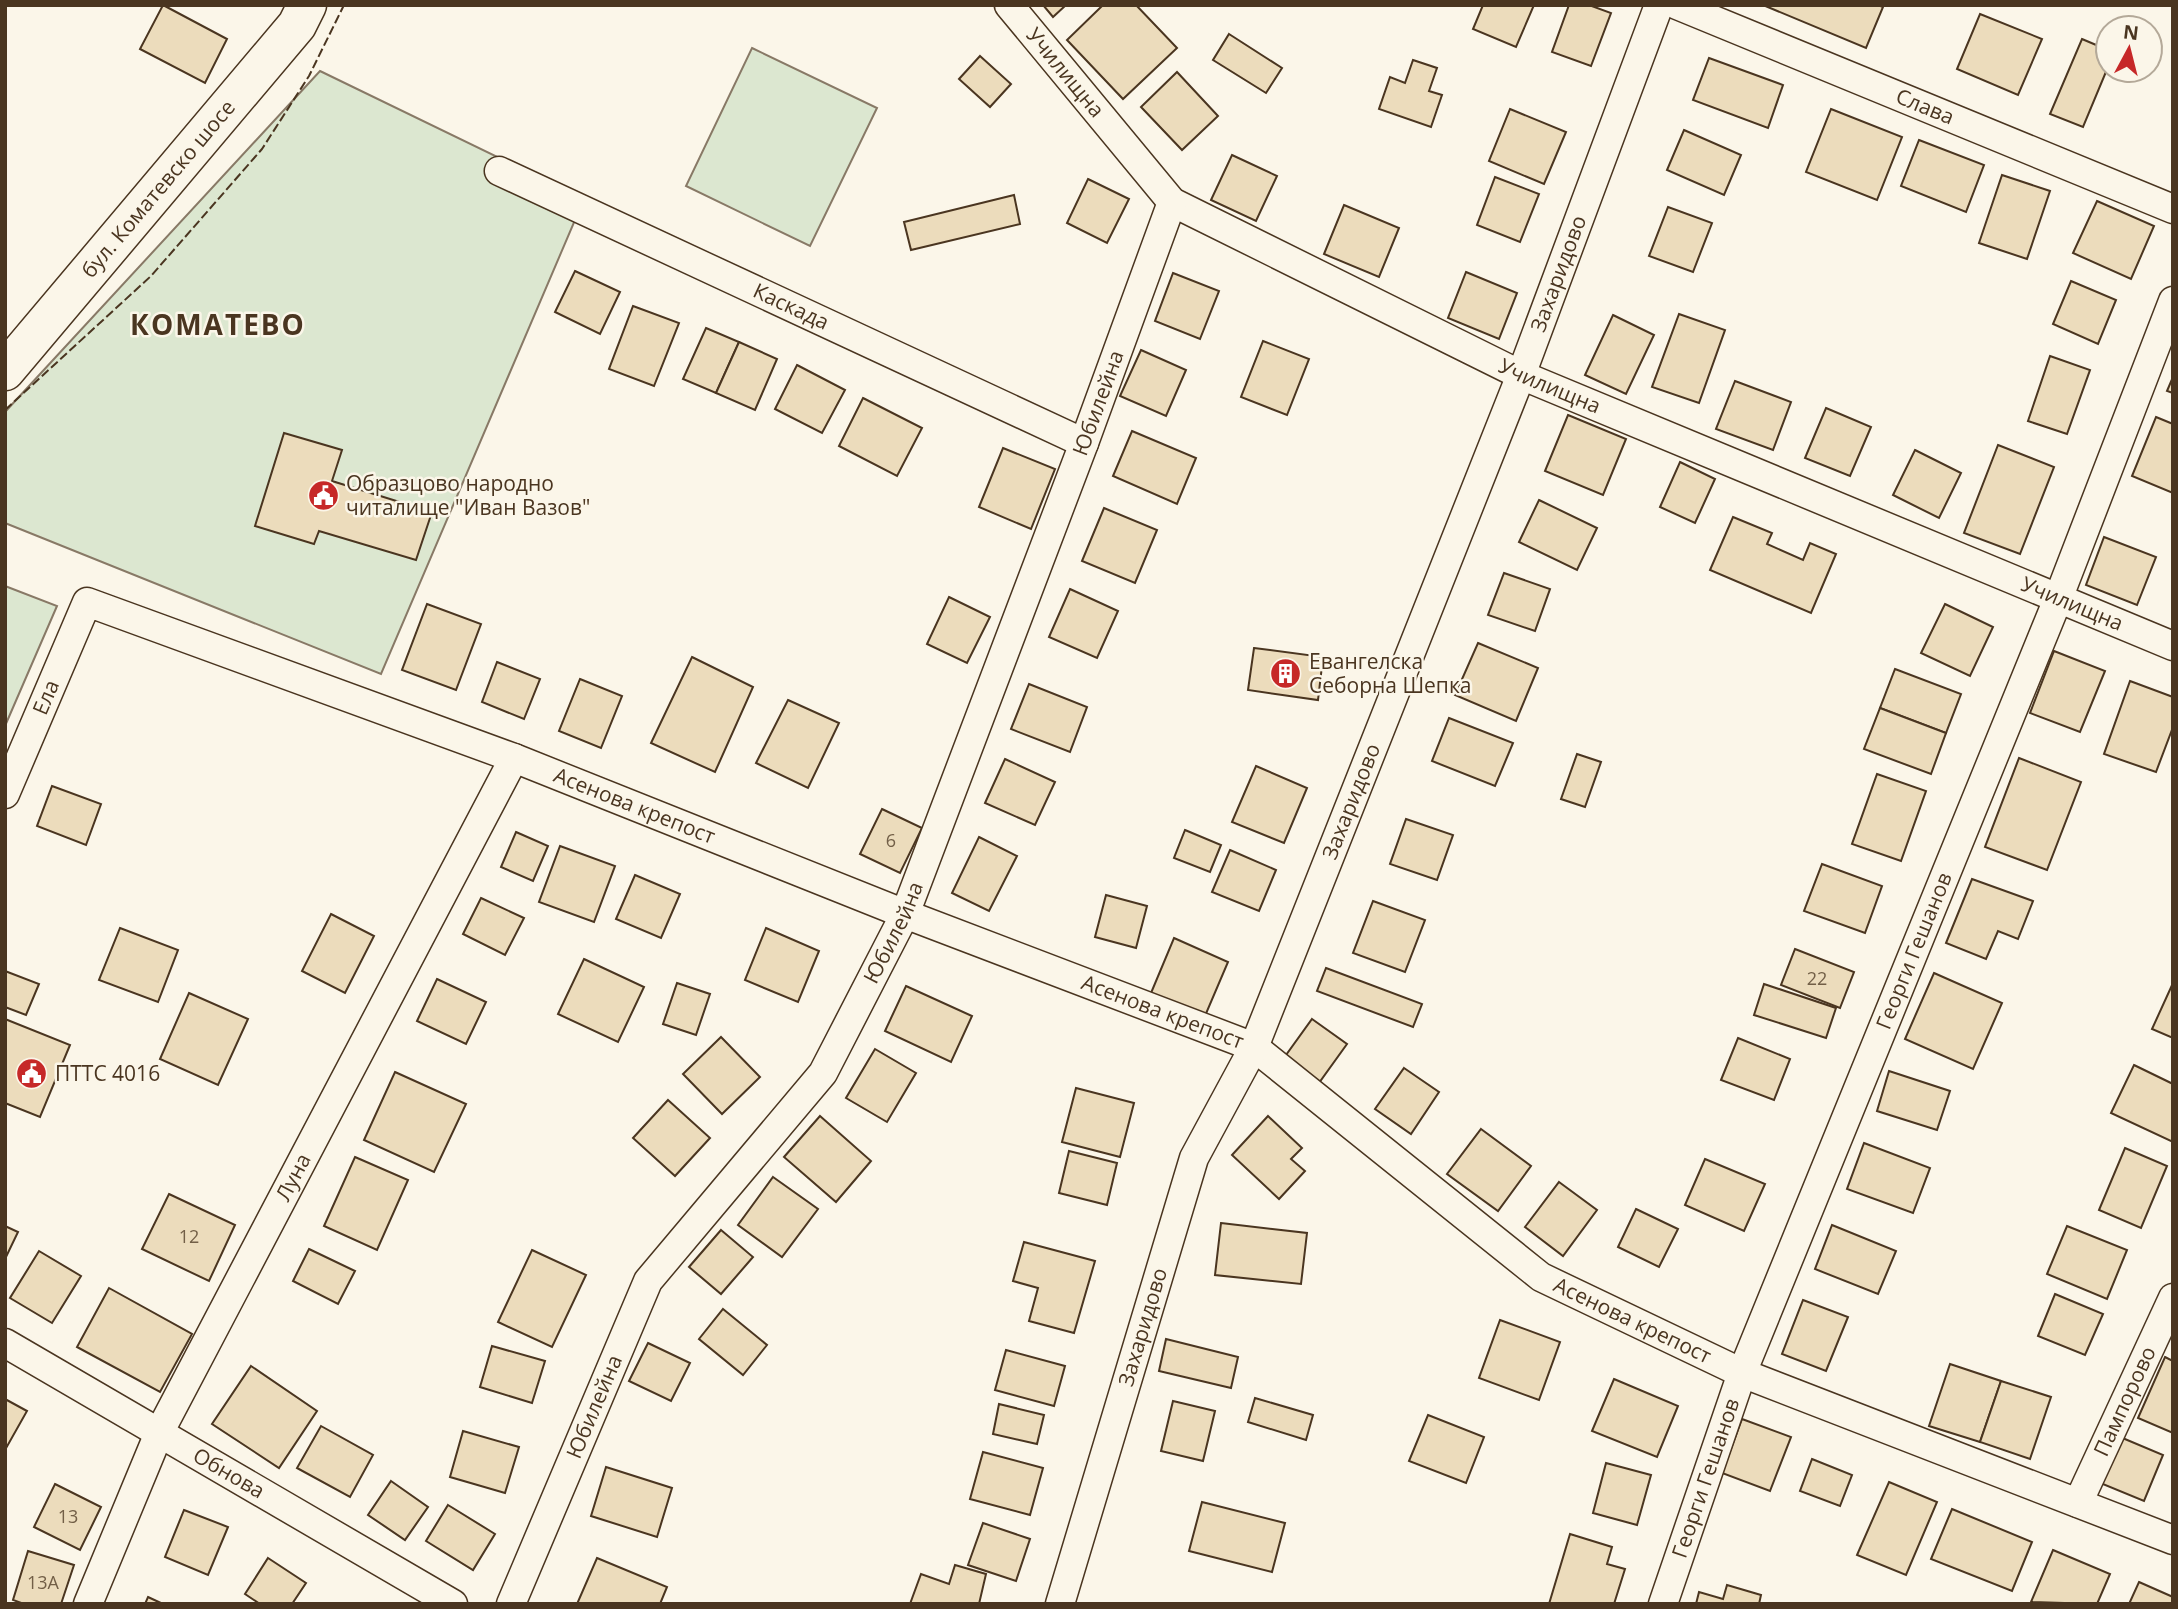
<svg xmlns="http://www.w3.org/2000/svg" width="2178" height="1609" viewBox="0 0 2178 1609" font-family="'Open Sans',sans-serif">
<rect width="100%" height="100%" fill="#fbf6e9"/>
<g fill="#dce7d0" stroke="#887966" stroke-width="2">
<path d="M752,48l125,60 -67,138 -124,-60z"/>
<path d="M320,71l264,128 -203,475 -376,-151v-111z"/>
<path d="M5,586l52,20 -52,120z"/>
</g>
<g fill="#ecdcbc" stroke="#4a3520" stroke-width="2">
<path d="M163,5l64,34 -22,44 -65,-34z"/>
<path d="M1043,5h23l-13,12z"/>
<path d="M1103,5h33l41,43 -54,51 -56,-59z"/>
<path d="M1483,5h51l-18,42 -43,-18z"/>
<path d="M1569,5h20l22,8 -20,53 -39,-14z"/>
<path d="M1763,5h115l5,2 -17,41z"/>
<path d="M1980,14l62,25 -24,56 -61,-26z"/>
<path d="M1229,34l53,34 -16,25 -53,-33z"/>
<path d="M2082,39l26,11v17l-25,60 -33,-13z"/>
<path d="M980,56l31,28 -21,23 -31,-28z"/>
<path d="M1709,58l74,27 -15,43 -75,-28z"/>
<path d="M1413,60l24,8 -8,23 13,4 -11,32 -52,-18 11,-32 15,6z"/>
<path d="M1177,72l41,44 -36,34 -41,-43z"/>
<path d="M1510,109l56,23 -22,52 -55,-23z"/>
<path d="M1831,109l71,28 -25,63 -71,-28z"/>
<path d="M1684,130l57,25 -17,40 -57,-25z"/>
<path d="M1919,140l65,25 -18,47 -65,-26z"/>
<path d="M1232,155l45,21 -21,45 -45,-21z"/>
<path d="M2002,175l48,16 -23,68 -48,-16z"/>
<path d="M1495,177l44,17 -19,48 -43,-17z"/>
<path d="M1088,179l41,20 -22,44 -40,-20z"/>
<path d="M1014,195l6,29 -109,26 -7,-28z"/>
<path d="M2097,201l57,25 -23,53 -58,-26z"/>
<path d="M1344,205l55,23 -20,49 -55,-23z"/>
<path d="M1668,207l44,16 -19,49 -44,-16z"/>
<path d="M575,271l45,21 -20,42 -45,-22z"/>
<path d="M1466,272l51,21 -18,46 -51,-21z"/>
<path d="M1173,273l46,18 -19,48 -45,-18z"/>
<path d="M2071,281l45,19 -18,44 -45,-20z"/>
<path d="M633,306l46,17 -25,63 -45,-17z"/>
<path d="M1679,314l46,16 -26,73 -47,-16z"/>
<path d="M1613,315l41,20 -28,59 -41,-19z"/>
<path d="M706,328l33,14 -23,51 -33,-14z"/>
<path d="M1263,341l46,18 -22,56 -46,-18z"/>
<path d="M739,342l38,17 -22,51 -39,-17z"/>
<path d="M1141,350l45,20 -20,46 -46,-20z"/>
<path d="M2050,356l40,14 -23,64 -39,-13z"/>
<path d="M797,365l48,25 -23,43 -47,-24z"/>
<path d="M2173,377v16l-6,-2z"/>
<path d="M1735,381l56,21 -18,48 -57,-21z"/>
<path d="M863,398l59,30 -25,48 -58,-30z"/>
<path d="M1826,408l45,19 -21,49 -45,-18z"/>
<path d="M1568,415l58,24 -23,56 -58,-24z"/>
<path d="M2156,417l17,7v69l-41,-17z"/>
<path d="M1132,431l64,27 -19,46 -64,-28z"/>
<path d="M284,433l58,17 -10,31 100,31 -16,48 -97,-29 -5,13 -59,-18z"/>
<path d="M1998,445l56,22 -34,87 -56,-21z"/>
<path d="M1003,448l52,21 -24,60 -52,-22z"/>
<path d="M1915,450l46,23 -22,45 -46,-23z"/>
<path d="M1680,462l35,17 -20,44 -35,-16z"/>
<path d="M1539,500l58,28 -20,42 -58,-28z"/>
<path d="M1104,508l53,22 -22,53 -53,-22z"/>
<path d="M1733,517l39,16 -5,11 36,16 7,-17 26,11 -25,59 -101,-43z"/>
<path d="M2104,537l52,20 -19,48 -51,-20z"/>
<path d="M1504,573l46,16 -15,42 -47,-16z"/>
<path d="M1070,589l48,22 -21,47 -48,-21z"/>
<path d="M949,597l41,20 -23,46 -40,-19z"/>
<path d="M427,604l54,20 -25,66 -54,-20z"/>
<path d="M1945,604l48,23 -23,49 -49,-23z"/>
<path d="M1478,643l60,25 -22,53 -61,-26z"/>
<path d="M1254,648l69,9 -5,43 -70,-10z"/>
<path d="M2054,651l51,20 -25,61 -50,-19z"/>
<path d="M692,657l61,30 -38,85 -64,-29z"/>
<path d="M497,662l43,17 -16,40 -42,-17z"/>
<path d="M1895,669l66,25 -15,39 -66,-25z"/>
<path d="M580,679l42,17 -21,52 -42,-17z"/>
<path d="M2130,681l43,16v30l-17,45 -52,-18z"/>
<path d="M1029,684l58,23 -17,45 -59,-23z"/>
<path d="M788,700l51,23 -31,65 -52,-25z"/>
<path d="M1880,708l66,25 -15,41 -67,-25z"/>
<path d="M1449,718l64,25 -18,43 -63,-25z"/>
<path d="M1577,754l24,8 -16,45 -24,-8z"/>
<path d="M2019,758l62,24 -34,88 -62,-23z"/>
<path d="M1005,759l50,23 -20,43 -50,-22z"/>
<path d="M1256,766l51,22 -23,55 -52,-21z"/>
<path d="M1877,774l49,17 -25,70 -49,-17z"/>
<path d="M52,786l49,18 -15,41 -49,-19z"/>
<path d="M882,809l40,19 -22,45 -40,-19z"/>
<path d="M1406,819l47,16 -16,45 -47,-16z"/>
<path d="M1185,830l36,15 -11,27 -36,-14z"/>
<path d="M516,832l32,14 -15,35 -32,-14z"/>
<path d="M979,837l38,19 -28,55 -37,-18z"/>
<path d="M560,846l55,20 -21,56 -55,-20z"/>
<path d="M1230,850l46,20 -17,41 -47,-19z"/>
<path d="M1822,864l60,22 -17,47 -61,-22z"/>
<path d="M635,875l45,19 -19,44 -45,-19z"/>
<path d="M1972,879l61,22 -15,38 -20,-8 -12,28 -40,-16z"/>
<path d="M1106,895l41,11 -11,42 -41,-11z"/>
<path d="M481,898l43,20 -19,37 -42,-21z"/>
<path d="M1373,901l52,19 -20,52 -52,-19z"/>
<path d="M331,914l43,22 -29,57 -43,-22z"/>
<path d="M120,928l58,22 -20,52 -59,-22z"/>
<path d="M766,928l53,23 -21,51 -53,-22z"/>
<path d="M1174,938l54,24 -23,54 -54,-23z"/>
<path d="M1795,949l59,23 -14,36 -59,-23z"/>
<path d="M584,959l60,28 -26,55 -60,-28z"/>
<path d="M1326,968l96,36 -9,23 -96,-36z"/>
<path d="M5,971l34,13 -13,31 -21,-8z"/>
<path d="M1934,973l68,30 -29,66 -68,-30z"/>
<path d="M437,979l49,23 -20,42 -49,-23z"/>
<path d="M677,983l33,11 -14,41 -33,-11z"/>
<path d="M2173,983v55l-21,-9z"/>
<path d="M1764,984l72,24 -10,30 -72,-23z"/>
<path d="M906,986l66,30 -21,46 -66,-31z"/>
<path d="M189,993l59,26 -30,66 -58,-26z"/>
<path d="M5,1019l65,26 -30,72 -35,-14z"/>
<path d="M1312,1019l35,25 -31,43 -35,-25z"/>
<path d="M721,1037l39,40 -38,37 -39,-40z"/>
<path d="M1738,1038l52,21 -16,41 -53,-20z"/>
<path d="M875,1049l41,24 -29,49 -41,-24z"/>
<path d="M2134,1065l39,19v58l-62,-29z"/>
<path d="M1404,1068l35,24 -28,42 -36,-25z"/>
<path d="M1889,1071l61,20 -13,39 -60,-19z"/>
<path d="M395,1072l71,32 -32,68 -70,-32z"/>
<path d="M1076,1088l58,15 -14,54 -58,-15z"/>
<path d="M668,1100l42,38 -35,38 -42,-38z"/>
<path d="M820,1116l51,45 -35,41 -52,-45z"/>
<path d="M1268,1116l34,32 -11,11 14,12 -26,28 -47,-44z"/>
<path d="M1481,1129l50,37 -33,45 -51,-37z"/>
<path d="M1864,1143l66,25 -17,45 -66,-24z"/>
<path d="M2125,1148l42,18 -26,62 -42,-18z"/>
<path d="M1069,1151l48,12 -10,42 -48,-12z"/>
<path d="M355,1157l53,23 -31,70 -53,-24z"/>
<path d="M1705,1159l60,25 -21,47 -59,-26z"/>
<path d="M773,1177l45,32 -36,48 -44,-32z"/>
<path d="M1559,1182l38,28 -34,46 -38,-29z"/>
<path d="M169,1194l66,31 -26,56 -67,-32z"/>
<path d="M1636,1209l42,20 -19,38 -41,-20z"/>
<path d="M1221,1223l86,10 -6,51 -86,-9z"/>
<path d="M1832,1225l64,26 -18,43 -63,-25z"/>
<path d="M5,1226l13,6 -13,27z"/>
<path d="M2067,1226l60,24 -20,49 -60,-25z"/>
<path d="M721,1230l32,27 -32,37 -32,-27z"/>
<path d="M1024,1242l71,19 -21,72 -45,-12 9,-33 -25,-7z"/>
<path d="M309,1249l46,22 -17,33 -45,-23z"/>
<path d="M532,1250l54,25 -34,72 -54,-25z"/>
<path d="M39,1251l42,25 -29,47 -42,-25z"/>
<path d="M109,1288l83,46 -32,58 -83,-45z"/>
<path d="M2055,1294l48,20 -18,41 -47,-19z"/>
<path d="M1803,1300l45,17 -22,54 -44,-17z"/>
<path d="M723,1309l44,36 -24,30 -44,-36z"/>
<path d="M1500,1320l60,22 -21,58 -60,-22z"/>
<path d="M1166,1339l72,18 -7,31 -72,-17z"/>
<path d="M648,1343l42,20 -19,38 -42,-20z"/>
<path d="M492,1346l53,15 -13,42 -52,-16z"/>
<path d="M1006,1350l59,16 -11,40 -59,-16z"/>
<path d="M2165,1357l8,4v72l-35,-15z"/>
<path d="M1950,1364l51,17 -21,61 -51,-16z"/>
<path d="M251,1366l66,45 -38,57 -67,-44z"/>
<path d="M1614,1379l64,27 -21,51 -65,-26z"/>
<path d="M2001,1381l50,16 -21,62 -50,-17z"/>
<path d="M1255,1398l58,17 -7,25 -58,-18z"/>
<path d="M5,1399l22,12 -22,39z"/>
<path d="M1173,1401l42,10 -12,50 -42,-10z"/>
<path d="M999,1404l45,11 -7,29 -44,-10z"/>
<path d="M1428,1415l56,22 -18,46 -57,-22z"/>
<path d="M1742,1419l49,18 -21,54 -48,-18z"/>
<path d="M321,1426l52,29 -23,42 -53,-29z"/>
<path d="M463,1431l56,16 -14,46 -55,-16z"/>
<path d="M2113,1434l50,21 -19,46 -51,-21z"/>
<path d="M983,1452l60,16 -13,47 -60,-16z"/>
<path d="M1812,1459l40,16 -12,31 -40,-15z"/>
<path d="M1606,1463l45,12 -14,50 -44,-12z"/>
<path d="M606,1467l66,21 -15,49 -66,-21z"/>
<path d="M391,1481l37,26 -23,33 -37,-25z"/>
<path d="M1889,1482l48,20 -31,73 -49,-20z"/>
<path d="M55,1484l46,23 -21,43 -46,-23z"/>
<path d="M1202,1502l83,21 -13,49 -83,-21z"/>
<path d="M448,1505l47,29 -22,36 -47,-29z"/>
<path d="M1952,1509l80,33 -20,49 -81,-32z"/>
<path d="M184,1510l44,17 -20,48 -43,-18z"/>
<path d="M983,1523l47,16 -14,42 -48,-16z"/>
<path d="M1570,1534l42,13 -5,17 18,5 -11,35h-65z"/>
<path d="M2053,1550l57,24 -13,30 -66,-2z"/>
<path d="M28,1551l46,14 -13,39h-37l-11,-4z"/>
<path d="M268,1558l38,25 -14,21h-32l-15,-10z"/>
<path d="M597,1558l70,29 -7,17h-83z"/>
<path d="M955,1565l31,9 -7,30h-69l11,-30 28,10z"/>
<path d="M2139,1582l34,15v7h-44z"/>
<path d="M1727,1585l34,10 -2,9h-63l3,-12 24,7z"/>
<path d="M148,1597l15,7h-18z"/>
</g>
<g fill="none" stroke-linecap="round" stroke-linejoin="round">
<defs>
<g id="street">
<path id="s1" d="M1009,5l163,197 349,173 652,271"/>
<path id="s2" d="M1677,5l496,204"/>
<path id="s3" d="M499,171l585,272"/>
<path id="s4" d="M5,794l82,-192 427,156 391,156 349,133 287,230 201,96 431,167"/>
<path id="s5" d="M5,1343l448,261"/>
<path id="s6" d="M2078,1503l95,-205"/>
<path id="s7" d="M88,1604l71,-171 355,-675"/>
<path id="s8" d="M511,1604l137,-323 175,-208 82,-159 179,-471 88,-241"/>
<path id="s9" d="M1060,1604l134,-446 60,-111 267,-672 138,-370"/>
<path id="s10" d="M1663,1604l79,-231 316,-774 115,-298"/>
</g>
<g id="secondary">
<path id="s11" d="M5,371l292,-346 10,-20"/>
</g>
</defs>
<use href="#street" stroke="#4a3520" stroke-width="31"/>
<use href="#secondary" stroke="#4a3520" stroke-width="41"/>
<use href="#street" stroke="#fbf6e9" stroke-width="28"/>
<use href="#secondary" stroke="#fbf6e9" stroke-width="38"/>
<path stroke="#4a3520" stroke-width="2" stroke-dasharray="9 3.5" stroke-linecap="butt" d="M5,410l146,-134 111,-127 47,-73 35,-71"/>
</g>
<defs>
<symbol id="civic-disc" viewBox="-11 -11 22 22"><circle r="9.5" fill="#c62828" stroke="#fbf6e9"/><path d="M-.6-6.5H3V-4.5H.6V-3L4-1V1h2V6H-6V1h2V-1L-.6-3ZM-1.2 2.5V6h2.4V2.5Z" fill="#fff"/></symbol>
<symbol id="building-disc" viewBox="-11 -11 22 22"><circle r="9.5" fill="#c62828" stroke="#fbf6e9"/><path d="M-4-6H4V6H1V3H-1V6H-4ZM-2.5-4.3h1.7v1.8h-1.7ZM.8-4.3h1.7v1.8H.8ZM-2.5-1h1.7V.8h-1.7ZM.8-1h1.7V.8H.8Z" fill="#fff"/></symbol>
</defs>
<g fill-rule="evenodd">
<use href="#civic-disc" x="306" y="478" width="35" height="35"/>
<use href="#building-disc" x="1268" y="656" width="35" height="35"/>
<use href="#civic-disc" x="14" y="1056" width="35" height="35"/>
</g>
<g text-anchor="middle" stroke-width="5" stroke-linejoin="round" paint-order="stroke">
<g font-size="18" fill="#725f47">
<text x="891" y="847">6</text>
<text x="1817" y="985">22</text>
<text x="189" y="1243">12</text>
<text x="68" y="1523">13</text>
<text x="43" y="1589">13A</text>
</g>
<g font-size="21" fill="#4a3520" stroke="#fbf6e9">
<text dy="7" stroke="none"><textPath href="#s1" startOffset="88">Училищна</textPath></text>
<text dy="7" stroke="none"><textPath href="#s2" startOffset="268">Слава</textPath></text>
<text dy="7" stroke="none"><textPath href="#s11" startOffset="238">бул. Коматевско шосе</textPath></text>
<text dy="7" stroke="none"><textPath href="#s9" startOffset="1423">Захаридово</textPath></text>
<text dy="7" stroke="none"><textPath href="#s3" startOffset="322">Каскада</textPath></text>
<text dy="7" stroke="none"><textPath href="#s1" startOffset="676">Училищна</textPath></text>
<text dy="7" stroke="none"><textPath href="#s8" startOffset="1348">Юбилейна</textPath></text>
<text dy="7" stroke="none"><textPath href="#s1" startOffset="1242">Училищна</textPath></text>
<text dy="7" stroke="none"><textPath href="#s4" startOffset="105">Ела</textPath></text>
<text dy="7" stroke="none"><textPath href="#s9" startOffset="856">Захаридово</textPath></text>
<text dy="7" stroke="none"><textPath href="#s4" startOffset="793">Асенова крепост</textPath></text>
<text dy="7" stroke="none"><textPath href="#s8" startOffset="780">Юбилейна</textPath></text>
<text dy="7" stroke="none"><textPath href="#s10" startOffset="700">Георги Гешанов</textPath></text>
<text dy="7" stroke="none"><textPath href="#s4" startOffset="1360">Асенова крепост</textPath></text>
<text dy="7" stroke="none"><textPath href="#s7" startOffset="474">Луна</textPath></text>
<text dy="7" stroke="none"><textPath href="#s4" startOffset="1927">Асенова крепост</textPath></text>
<text dy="7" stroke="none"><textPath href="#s9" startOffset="289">Захаридово</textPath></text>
<text dy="7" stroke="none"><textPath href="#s6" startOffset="112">Пампорово</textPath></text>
<text dy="7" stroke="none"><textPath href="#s8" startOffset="214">Юбилейна</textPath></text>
<text dy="7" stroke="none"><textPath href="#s5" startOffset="259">Обнова</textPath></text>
<text dy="7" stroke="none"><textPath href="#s10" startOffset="133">Георги Гешанов</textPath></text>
</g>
<g font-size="21" fill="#4a3520" stroke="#fbf6e9" text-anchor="start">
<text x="346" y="491">Образцово народно<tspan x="346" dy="24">читалище "Иван Вазов"</tspan></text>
<text x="1309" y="669">Евангелска<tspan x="1309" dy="24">Себорна Шепка</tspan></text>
<text x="55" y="1081">ПТТС 4016</text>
</g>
<g font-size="28" font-weight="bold" letter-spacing="2" fill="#4a3520" stroke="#fbf6e9">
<text x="218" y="335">КОМАТЕВО</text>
</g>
</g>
<rect width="2178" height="1609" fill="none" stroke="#4a3520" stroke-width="14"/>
<g transform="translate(2129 49) rotate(7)"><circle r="33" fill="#fbf6e9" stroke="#b4a999" stroke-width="2"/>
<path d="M0-5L12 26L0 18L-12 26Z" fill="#c62828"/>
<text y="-10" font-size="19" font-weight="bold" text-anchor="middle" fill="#4a3520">N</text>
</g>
</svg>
